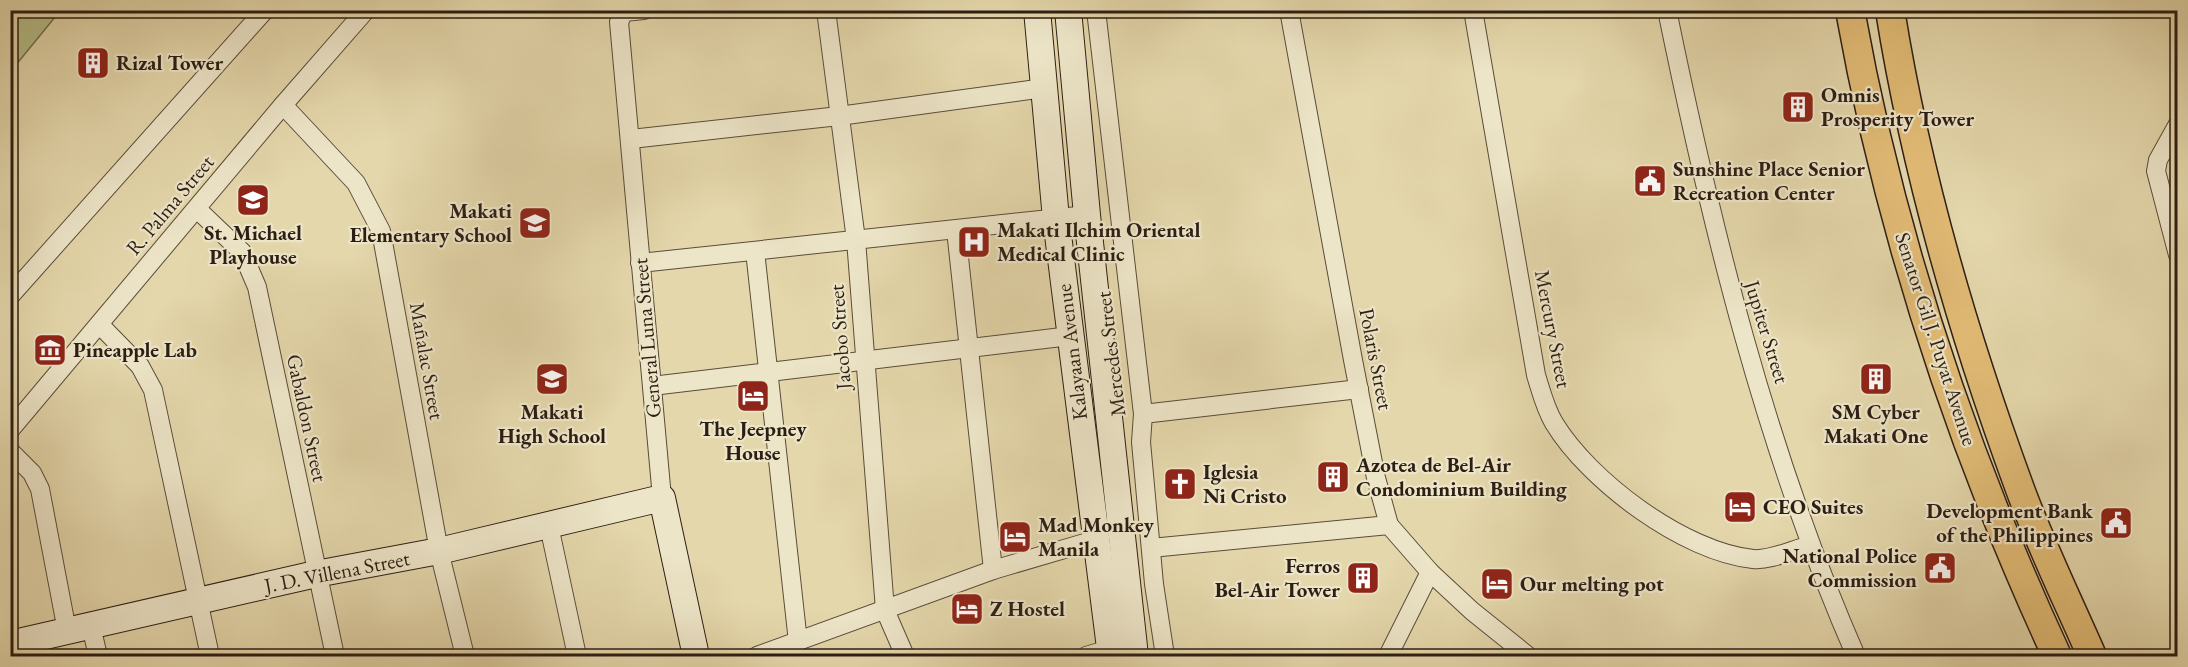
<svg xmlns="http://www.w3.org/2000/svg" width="2188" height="667" viewBox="0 0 2188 667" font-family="'EB Garamond',serif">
<rect width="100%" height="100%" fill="#e4d7ab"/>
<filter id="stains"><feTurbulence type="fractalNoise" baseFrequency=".00333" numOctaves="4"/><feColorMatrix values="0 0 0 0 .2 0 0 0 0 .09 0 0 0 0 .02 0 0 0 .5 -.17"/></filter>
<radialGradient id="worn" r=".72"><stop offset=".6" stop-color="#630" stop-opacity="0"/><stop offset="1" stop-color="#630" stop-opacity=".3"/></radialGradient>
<path fill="#b5be88" stroke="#706e4e" stroke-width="1.5" d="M11,10l49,1 -49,60 -1,-60z"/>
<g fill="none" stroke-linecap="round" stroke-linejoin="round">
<defs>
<g id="street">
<path d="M644,10l-20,2 -5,10 43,476"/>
<path d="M826,10l30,230 29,370 20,46"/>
<path d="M1096,10l47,404 -2,28 13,142 11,72"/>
<path d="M1289,10l64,350 23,118 13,47 41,47 42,39 56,45"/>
<path d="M1473,10l63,365c5,16 9,33 18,48 35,58 130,129 199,136 17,2 41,-10 58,-14"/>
<path d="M1667,10c45,220 99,441 189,646"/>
<path d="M283,105l73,78 25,48 58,320 26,105"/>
<path d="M2178,124l-20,36 -2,11 22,84"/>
<path d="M631,139l208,-23 205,-28"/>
<path d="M197,209l45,43 15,35 78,369"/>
<path d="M956,230l37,340"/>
<path d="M755,251l43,391"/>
<path d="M640,263l447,-48"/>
<path d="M10,296l255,-286"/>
<path d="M100,325l40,41 13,24 57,266"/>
<path d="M652,386l418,-50"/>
<path d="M1143,414l216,-25"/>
<path d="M10,430l273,-325 83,-95"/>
<path d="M10,451l22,22 8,16 27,142"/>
<path d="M549,526l28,130"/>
<path d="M1151,548l238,-23"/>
<path d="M91,626l7,30"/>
<path d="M757,656l236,-86 102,-30"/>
<path d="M1086,656l24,-7"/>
<path d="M1388,656l42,-84"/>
</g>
<g id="secondary">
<path d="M1037,10l19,209 55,437"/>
<path d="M1068,10l19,205 48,441"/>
<path d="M10,644l306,-70 123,-23 223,-53 34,158"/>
</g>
<g id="primary">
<path d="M1850,10c40,223 112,441 207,646"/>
<path d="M1890,10c26,163 73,324 130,479 21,57 48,112 72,167"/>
</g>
</defs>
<use href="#street" stroke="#5a4c3a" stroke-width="20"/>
<use href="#secondary" stroke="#2c1e14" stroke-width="28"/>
<use href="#primary" stroke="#2c1e14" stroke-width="31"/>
<use href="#street" stroke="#ede5c8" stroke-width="18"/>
<use href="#secondary" stroke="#ede5c8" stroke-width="26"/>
<use href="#primary" stroke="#e2bc76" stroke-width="28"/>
</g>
<defs>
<symbol id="building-square" viewBox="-11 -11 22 22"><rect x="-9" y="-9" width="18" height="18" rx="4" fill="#8f2418" stroke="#ede5c8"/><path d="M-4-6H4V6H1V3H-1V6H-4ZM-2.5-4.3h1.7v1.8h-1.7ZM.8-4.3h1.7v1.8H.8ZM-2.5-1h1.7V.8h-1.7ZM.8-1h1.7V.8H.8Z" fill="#fff"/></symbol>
<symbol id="civic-square" viewBox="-11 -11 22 22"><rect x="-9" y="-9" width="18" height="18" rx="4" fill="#8f2418" stroke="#ede5c8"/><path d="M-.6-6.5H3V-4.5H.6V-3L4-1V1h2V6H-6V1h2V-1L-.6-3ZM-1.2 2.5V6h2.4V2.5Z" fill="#fff"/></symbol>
<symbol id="school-square" viewBox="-11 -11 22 22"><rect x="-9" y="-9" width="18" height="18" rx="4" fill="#8f2418" stroke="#ede5c8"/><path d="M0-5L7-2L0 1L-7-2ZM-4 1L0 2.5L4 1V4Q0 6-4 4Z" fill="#fff"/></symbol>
<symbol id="hospital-square" viewBox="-11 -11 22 22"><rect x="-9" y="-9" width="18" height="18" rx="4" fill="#8f2418" stroke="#ede5c8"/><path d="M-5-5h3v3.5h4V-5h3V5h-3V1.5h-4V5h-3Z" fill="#fff"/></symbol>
<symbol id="museum-square" viewBox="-11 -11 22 22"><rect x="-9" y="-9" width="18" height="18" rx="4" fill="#8f2418" stroke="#ede5c8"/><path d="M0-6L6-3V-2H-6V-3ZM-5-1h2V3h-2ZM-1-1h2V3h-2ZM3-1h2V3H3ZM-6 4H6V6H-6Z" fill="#fff"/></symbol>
<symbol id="hotel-square" viewBox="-11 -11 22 22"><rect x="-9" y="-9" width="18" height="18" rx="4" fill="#8f2418" stroke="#ede5c8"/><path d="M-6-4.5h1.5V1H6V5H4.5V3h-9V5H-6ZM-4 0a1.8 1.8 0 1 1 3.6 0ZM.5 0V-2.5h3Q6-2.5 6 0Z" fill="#fff"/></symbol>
<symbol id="church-square" viewBox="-11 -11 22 22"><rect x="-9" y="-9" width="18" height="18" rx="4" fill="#8f2418" stroke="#ede5c8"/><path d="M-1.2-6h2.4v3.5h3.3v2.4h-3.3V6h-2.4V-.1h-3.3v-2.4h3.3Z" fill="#fff"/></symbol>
</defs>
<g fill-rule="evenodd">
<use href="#building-square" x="74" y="44" width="38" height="38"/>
<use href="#building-square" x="1779" y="88" width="38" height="38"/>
<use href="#civic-square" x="1631" y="162" width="38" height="38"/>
<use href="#school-square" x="234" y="181" width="38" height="38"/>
<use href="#school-square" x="516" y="204" width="38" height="38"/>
<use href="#hospital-square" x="955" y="223" width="38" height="38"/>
<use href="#museum-square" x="31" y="331" width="38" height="38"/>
<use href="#school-square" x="533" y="360" width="38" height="38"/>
<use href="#building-square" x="1857" y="360" width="38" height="38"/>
<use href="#hotel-square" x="734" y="377" width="38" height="38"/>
<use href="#building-square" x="1314" y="458" width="38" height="38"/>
<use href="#church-square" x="1161" y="465" width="38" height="38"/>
<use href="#hotel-square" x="1721" y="488" width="38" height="38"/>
<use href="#civic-square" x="2097" y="504" width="38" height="38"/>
<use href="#hotel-square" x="996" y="518" width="38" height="38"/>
<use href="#civic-square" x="1921" y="549" width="38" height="38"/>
<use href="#building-square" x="1344" y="559" width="38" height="38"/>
<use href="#hotel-square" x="1478" y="565" width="38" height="38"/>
<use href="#hotel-square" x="948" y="590" width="38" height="38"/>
</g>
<g text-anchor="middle" stroke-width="4.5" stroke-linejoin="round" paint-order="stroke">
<g font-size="21" font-weight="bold" fill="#2c1e14" stroke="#ede5c8" text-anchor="start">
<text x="116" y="70">Rizal Tower</text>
<text x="1821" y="102">Omnis<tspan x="1821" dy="24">Prosperity Tower</tspan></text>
<text x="1673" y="176">Sunshine Place Senior<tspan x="1673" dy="24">Recreation Center</tspan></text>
<text x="512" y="218" text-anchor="end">Makati<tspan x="512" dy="24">Elementary School</tspan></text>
<text x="997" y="237">Makati Ilchim Oriental<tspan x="997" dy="24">Medical Clinic</tspan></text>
<text x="253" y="240" text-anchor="middle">St. Michael<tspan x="253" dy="24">Playhouse</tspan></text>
<text x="73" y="357">Pineapple Lab</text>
<text x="552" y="419" text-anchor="middle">Makati<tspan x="552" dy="24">High School</tspan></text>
<text x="1876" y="419" text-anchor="middle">SM Cyber<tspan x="1876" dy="24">Makati One</tspan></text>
<text x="753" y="436" text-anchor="middle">The Jeepney<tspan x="753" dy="24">House</tspan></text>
<text x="1356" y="472">Azotea de Bel-Air<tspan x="1356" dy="24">Condominium Building</tspan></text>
<text x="1203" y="479">Iglesia<tspan x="1203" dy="24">Ni Cristo</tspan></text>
<text x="1763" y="514">CEO Suites</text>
<text x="2093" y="518" text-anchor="end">Development Bank<tspan x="2093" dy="24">of the Philippines</tspan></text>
<text x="1038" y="532">Mad Monkey<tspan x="1038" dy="24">Manila</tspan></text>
<text x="1917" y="563" text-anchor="end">National Police<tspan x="1917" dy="24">Commission</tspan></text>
<text x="1340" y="573" text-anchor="end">Ferros<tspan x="1340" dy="24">Bel-Air Tower</tspan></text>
<text x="1520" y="591">Our melting pot</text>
<text x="990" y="616">Z Hostel</text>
</g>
<g font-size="21" fill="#2c1e14" stroke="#ede5c8">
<text transform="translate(170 205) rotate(-50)" y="7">R. Palma Street</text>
<text transform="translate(1553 329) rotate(79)" y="7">Mercury Street</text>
<text transform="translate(1767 332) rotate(73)" y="7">Jupiter Street</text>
<text transform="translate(840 337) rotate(-94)" y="7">Jacobo Street</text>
<text transform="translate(647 338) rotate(-95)" y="7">General Luna Street</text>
<text transform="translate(1936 339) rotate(72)" y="7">Senator Gil J. Puyat Avenue</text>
<text transform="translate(1072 352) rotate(-97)" y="7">Kalayaan Avenue</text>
<text transform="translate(1111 354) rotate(-97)" y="7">Mercedes Street</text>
<text transform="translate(1376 359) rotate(79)" y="7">Polaris Street</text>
<text transform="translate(427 361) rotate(80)" y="7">Mañalac Street</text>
<text transform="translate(307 418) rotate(78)" y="7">Gabaldon Street</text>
<text transform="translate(337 572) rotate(-11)" y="7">J. D. Villena Street</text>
</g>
</g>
<rect width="2188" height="667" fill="none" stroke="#e4d7ab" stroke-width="36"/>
<rect x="12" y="12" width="2164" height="643" fill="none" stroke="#2c1e14" stroke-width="3"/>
<rect x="18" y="18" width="2152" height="631" fill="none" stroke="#2c1e14" stroke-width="1.5"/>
<rect width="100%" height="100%" filter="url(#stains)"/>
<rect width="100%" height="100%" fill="url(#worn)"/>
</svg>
